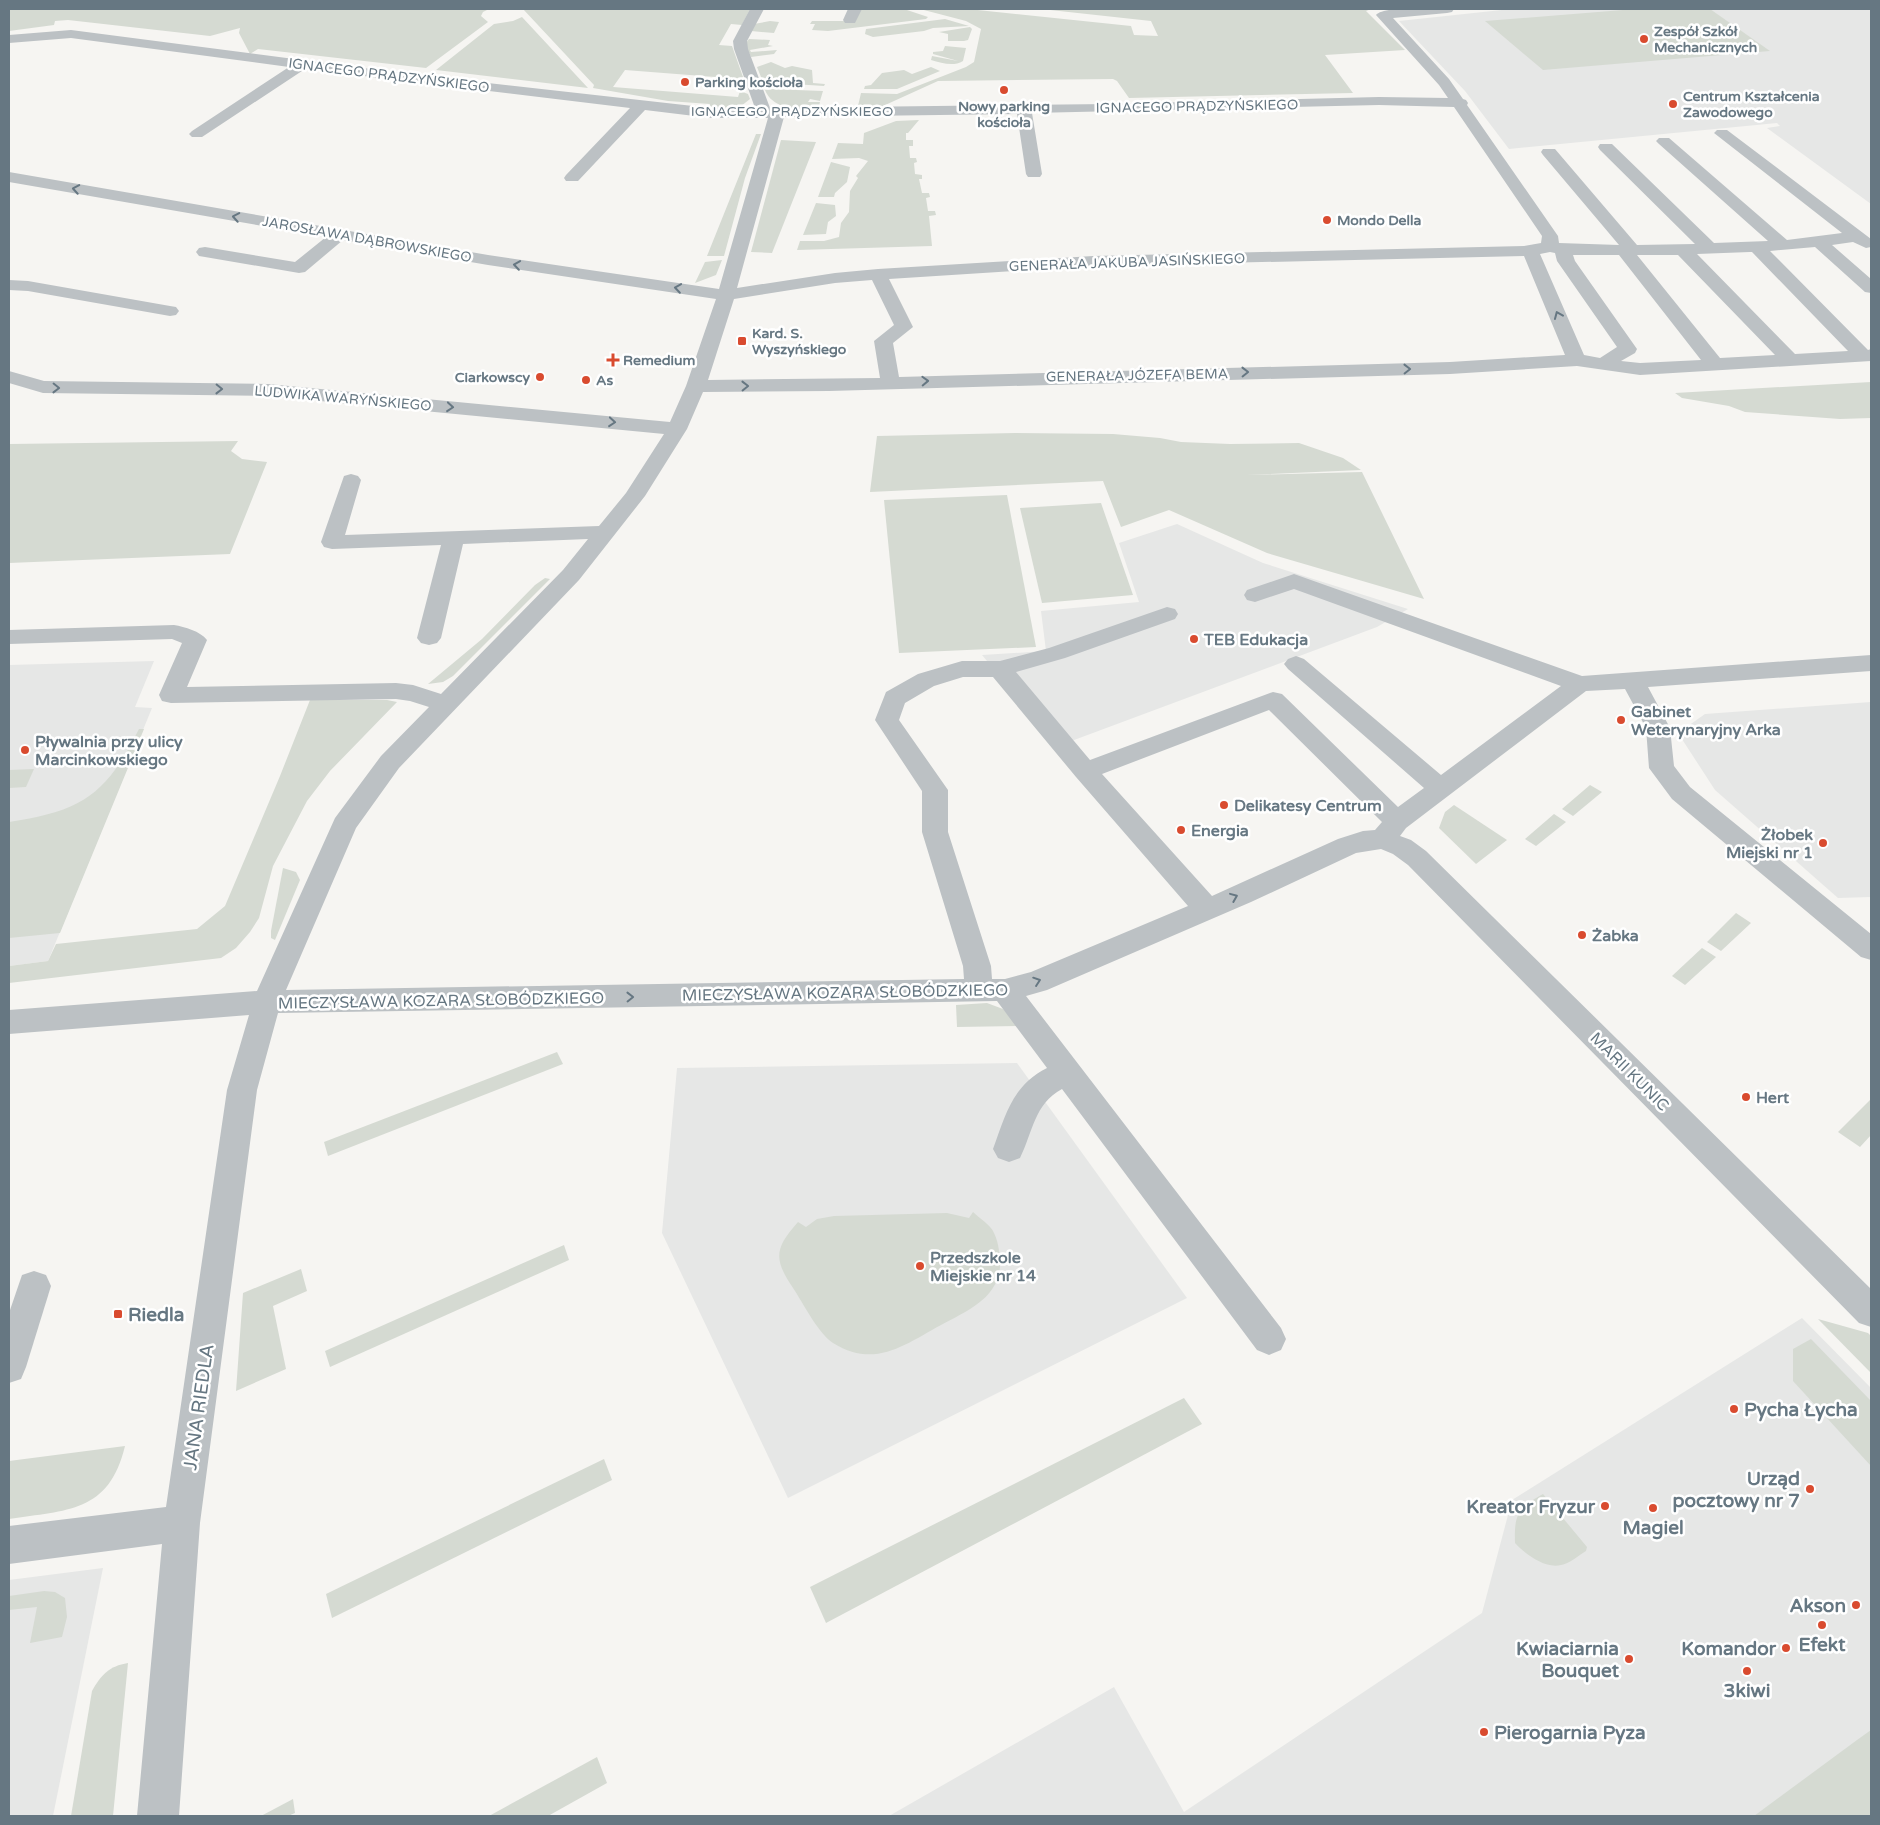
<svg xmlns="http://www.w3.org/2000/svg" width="1880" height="1825" viewBox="0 0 1880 1825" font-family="'Varela Round',sans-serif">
<rect width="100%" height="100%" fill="#f6f5f2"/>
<g fill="#e6e7e6">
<path d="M1511,9h360v195l-104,-76 13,-2 -3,-3 -268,26 -44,-58 -66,-70z"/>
<path d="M1177,524l86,39 145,46 -31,18 -319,119 -76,-91 64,-4 -5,-40 98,-9 -20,-59z"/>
<path d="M154,661l-19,46 17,1 -104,253 -39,5v-301z"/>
<path d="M1871,702v195l-33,1 -123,-108 -37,-57 27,-19z"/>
<path d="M1017,1063l170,235 -399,200 -126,-265 15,-165z"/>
<path d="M1802,1318l69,70v428h-982l225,-129 70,125 298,-199 30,-113z"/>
<path d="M103,1568l-50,248h-44v-236z"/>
</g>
<g fill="#d5dad2">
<path d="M9,9h480l-6,3 -2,4 7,6 -62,46 -168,-19 -8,5 -11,-21 1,-5 -30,8 -142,-16 -13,1 -1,4 -45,6z"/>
<path d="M523,9h227l-8,16 -11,-1 -12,21 13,1 11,31 -2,2 -116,-9 -12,17 125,10 2,-6 8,3 2,5 -14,11 -28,-1 2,-5 -42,-3 -75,-13 1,-3z"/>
<path d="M860,9h44l24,8 -2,2 -98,12 -16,-1 3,-6h-5l2,-3h43z"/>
<path d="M920,9h48l163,17 3,9 24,1 -7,-15 -110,-12h330l-5,2 39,39 -80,5 28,38 -224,5 -12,-17 -4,-2 -175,2 -55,25h-25l3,-13 36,1 69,-27 8,-5 7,-33 -15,-8z"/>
<path d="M1635,9h75l60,42 -227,19 -58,-49z"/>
<path d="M522,17l66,71 -152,-18 58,-46 19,-3z"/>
<path d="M945,19l24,7 -36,2 -9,3 -51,6 -8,-3 1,-5z"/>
<path d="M770,21l9,1 -5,11 -23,-2 3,-7z"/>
<path d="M970,27l2,2 -4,11 -4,1h-16v-7l-9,-2z"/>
<path d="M749,39l21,1 -2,5 5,1 -23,4 1,2 26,-2 -3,4 -23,3 -6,-13z"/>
<path d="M945,46l21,2 -3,13c-10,6 -21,2 -32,-1l1,-4 26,5 -25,-7v-2l10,-1z"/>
<path d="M771,62l14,6 7,-2 20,4 1,13 12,1 -1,2 -61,-4 -6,-15z"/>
<path d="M931,67l9,4 -43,18h-33l1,-3 6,-1 11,-12 22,-3 8,4z"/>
<path d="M769,89l54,2 -3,10 -10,-2 -2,3h12l-1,4h4c-18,5 -50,5 -58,-16z"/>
<path d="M919,120l-11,13h-2v7h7v6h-4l1,12h6l1,4 -3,1 1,11 7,1v4h-3l3,14h7l1,4 -4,1 2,13h7l1,4 -7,1 3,30 -135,4 3,-9h24l15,-4 2,-14 8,-11 1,-21 8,-13 -2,-2 12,-15 -9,-3 -27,1 6,-16 25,1 1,-11 32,-12z"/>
<path d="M756,134h5l-16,44 -21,78h-17z"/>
<path d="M781,140l35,2 -44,111 -21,-1z"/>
<path d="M831,162l19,5 -3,15 -12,11 -1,4h-16z"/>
<path d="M816,203l19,2 1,11 -8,6 -2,12 -23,1z"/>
<path d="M722,260l-6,15 -21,8 10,-21z"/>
<path d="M1871,382v36l-31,1 -95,-7 -16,-6 -47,-8 -7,-5z"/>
<path d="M1015,433l98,1 47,4 21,4 49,2 69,-1 44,15 18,12 -115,5 116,-3 62,127 -157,-46 -98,-43 -48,17 -18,-46 -233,11 7,-56z"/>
<path d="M238,441l-7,10 11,8 25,3 -37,92 -221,9v-119z"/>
<path d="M1007,495l29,152 -137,6 -15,-153z"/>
<path d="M1101,503l32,92 -91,8 -22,-95z"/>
<path d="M545,578l5,1 -97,97 -10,6 -15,2 54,-45 53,-54z"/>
<path d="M310,700h77l10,2 -67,69 -23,30 -34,65 -14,52 -9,14 -14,16 -15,10 -212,25v-17l39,-5 8,-17 141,-15 28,-23 55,-130z"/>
<path d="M139,729h5l-84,204 -51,5v-116c73,-11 97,-27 130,-93z"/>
<path d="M34,769l-8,18 -17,1v-18z"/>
<path d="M1590,785l12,7 -29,24 -11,-7z"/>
<path d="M1454,805l53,35 -31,24 -37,-36 6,-16z"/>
<path d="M1554,814l12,8 -30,24 -11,-7z"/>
<path d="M283,868l13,4 4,8 -25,60 -4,-2v-7z"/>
<path d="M1736,913l15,10 -30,28 -14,-9z"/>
<path d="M1702,948l14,9 -31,28 -13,-9z"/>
<path d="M987,1003l16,6 15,17 -61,1 -1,-22z"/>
<path d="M557,1052l6,12 -235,92 -4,-14z"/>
<path d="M1870,1100l1,35 -11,12 -22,-15z"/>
<path d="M973,1212c6,6 18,13 21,21 5,10 6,23 6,34 -3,32 -33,44 -59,58 -37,20 -66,44 -108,18 -14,-9 -29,-38 -38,-52 -21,-31 -22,-41 3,-69l8,5 11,-8 17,-3 113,-3 22,5z"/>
<path d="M564,1245l5,15 -239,107 -5,-16z"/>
<path d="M301,1269l6,22 -34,15 13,63 -50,22 7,-98z"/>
<path d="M1818,1319l50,14 3,3v37z"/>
<path d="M1811,1339l60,62v65l-78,-85v-32z"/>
<path d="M1184,1398l18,26 -376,199 -16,-36z"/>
<path d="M125,1446c-16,67 -58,64 -116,73v-58z"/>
<path d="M604,1459l8,21 -280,138 -6,-24z"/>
<path d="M1543,1494l44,53 -1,4c-7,4 -17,13 -25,14 -16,4 -36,-11 -46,-22 -1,-29 3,-35 28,-49z"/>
<path d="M44,1591l11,1 10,6 2,19 -5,20 -32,6 7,-36 -28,3v-14z"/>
<path d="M128,1663l-15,153h-42l21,-125c9,-16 17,-25 36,-28z"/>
<path d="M1871,1730v86h-117l103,-76z"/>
<path d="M597,1757l10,26 -59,33h-59z"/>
<path d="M293,1799l2,14 -7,3h-27z"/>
</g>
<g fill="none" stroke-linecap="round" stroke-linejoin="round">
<g fill="#bcc1c4" fill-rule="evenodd">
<path d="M750,9h14l-17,32 1,8 22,59 339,-4 270,-7 69,1 -9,-13 -63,-70c8,-10 63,-6 78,-6l-2,3 -5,1 -54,5 56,61 14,20 3,1 2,3 -1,2 91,131 1,7 60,2 -76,-90 -2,-3 2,-3h12l82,96 58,-1 -95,-94 -2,-3 2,-3h12l102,99 54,-2 -109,-97 -3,-3 3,-3h10l118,102 55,-7 -128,-100 3,-3h10l144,109v8l-5,1 -13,-6 -21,3 39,34v14l-6,-1 -50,-45 -45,4 98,99 3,-1v12l-231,14 -63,-9 -127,8 -621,17 -126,1 -16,37 -42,67 -66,84 -180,188 -43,60 -70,162 678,-11 -1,-13 -41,-134v-41l-47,-71 11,-28 32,-18 44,-13h38l49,-13 118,-41 8,2 3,5 -3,5 -110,39 -49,14 74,88 183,-68 9,2 116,113 26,-19 -136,-119 -4,-5 4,-5 8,-3 8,3 137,116 120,-89 -267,-97 -39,13 -8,-2 -3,-5 3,-5 47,-16 288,102 289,-21v16l-223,16 22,41 4,38 16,21 181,147v26l-10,-3 -189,-158 -23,-31 -3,-40 -21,-39 -39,2 -180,137 -6,8 11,4 15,11 445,438v38l-12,-4 -451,-458 -15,-11 -12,-5 -25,4 -105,49 -204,88 -21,6 255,332 5,11 -5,11 -12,5 -12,-5 -195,-261c-28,15 -29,43 -42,69l-11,4 -11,-4 -5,-9c13,-35 19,-63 54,-81l-50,-67 -719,12 -21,77 -57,433 -21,293h-42l25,-272 -153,20v-38l157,-19 61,-417 22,-75 -240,19v-24l248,-19 78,-173 46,-62 48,-49 -19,-6 -14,-2 -225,4 -9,-2 -3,-6 23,-52 -10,-4 -163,5v-14l165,-5c11,2 26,6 33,15l-20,47 209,-4 17,2 28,9 122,-124 25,-31 -125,5 -22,94 -4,5 -8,2 -8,-2 -4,-5 24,-93 -109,4 -8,-2 -3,-5 23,-66 7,-2 7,2 3,4 -16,55 254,-9 27,-33 38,-59 -396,-38 -225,-3 -34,-10v-12l35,10 224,3 402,38 16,-36 30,-87 -228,-34 -145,-25 -38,32 -6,1 -94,-16 -6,-1 -3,-4 3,-4 6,-1 90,15 31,-25 -317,-55v-10l479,83 231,34 49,-171h-57l-66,-8 -67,71h-12l-2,-3 2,-3 64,-67 -325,-39 -103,68h-10l-3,-3 3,-3 97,-64 -218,-29 -62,5v-8l62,-5 346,45 294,33h44l-21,-59 -1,-8zM1379,105l75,2 88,129 -1,7 -17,3 -431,10 -215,13 -43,4 -98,15 47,-171 233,-3 9,60 2,3h12l2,-3 -10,-61zM1550,252l5,1 2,8 60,86 -17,11 -16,-3 -44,-101zM1750,252h2l96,99 -53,3 -98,-100zM1573,255h46l82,105 -61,3 -19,-2 14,-8 2,-4 -62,-88zM1637,255h41l97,100 -55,3zM1524,256l41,99 -115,7 -551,15 -6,-34 20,-16 -24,-48 204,-13zM872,280l22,45 -20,16 6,37 -172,2 26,-81 101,-16zM963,677h30l83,100 112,129 -157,66 -26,7h-13l-1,-13 -43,-134v-42l-49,-70 6,-17 29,-17zM1269,710l113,112 -7,8 -12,1 -25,8 -126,57 -110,-122z"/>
<path d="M848,9h14l-7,14h-10l-2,-3z"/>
<path d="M9,280l19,1 142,25 6,1 3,4 -3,4 -6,1 -142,-25 -19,-1z"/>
<path d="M34,1271l12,4 5,11 -25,81 -5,12 -12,4v-70l13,-38z"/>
</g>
</g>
<defs><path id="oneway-chevron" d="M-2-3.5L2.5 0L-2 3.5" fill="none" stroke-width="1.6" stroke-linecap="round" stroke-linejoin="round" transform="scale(1.25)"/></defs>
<g stroke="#667782">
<use href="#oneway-chevron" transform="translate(76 189) rotate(-170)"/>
<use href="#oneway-chevron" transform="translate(236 217) rotate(-170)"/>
<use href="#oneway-chevron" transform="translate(517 265) rotate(-172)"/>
<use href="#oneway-chevron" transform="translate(678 288) rotate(-172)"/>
<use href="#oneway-chevron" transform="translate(1558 315) rotate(-113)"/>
<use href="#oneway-chevron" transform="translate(1407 369) rotate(-1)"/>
<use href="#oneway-chevron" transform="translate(1245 372) rotate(-1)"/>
<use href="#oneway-chevron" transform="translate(925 381) rotate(-2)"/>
<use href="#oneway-chevron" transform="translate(745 386) rotate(-1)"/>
<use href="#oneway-chevron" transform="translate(56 388) rotate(1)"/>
<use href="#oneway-chevron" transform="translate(219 389) rotate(1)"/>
<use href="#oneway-chevron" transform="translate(450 407) rotate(5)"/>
<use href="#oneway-chevron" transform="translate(612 422) rotate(5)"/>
<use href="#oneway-chevron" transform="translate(1234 897) rotate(-22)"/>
<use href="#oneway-chevron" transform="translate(1037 981) rotate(-19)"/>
<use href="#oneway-chevron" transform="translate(630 997) rotate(-1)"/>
</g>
<g fill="#d94b2f" stroke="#fff" stroke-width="2">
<circle cx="1644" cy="39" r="5"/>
<circle cx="685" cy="82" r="5"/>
<circle cx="1004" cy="90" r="5"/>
<circle cx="1673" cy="104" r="5"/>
<circle cx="1327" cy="220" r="5"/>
<rect x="737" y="336" width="10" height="10" rx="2.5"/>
<path d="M610.5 352.5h5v5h5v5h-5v5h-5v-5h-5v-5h5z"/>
<circle cx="540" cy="377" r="5"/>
<circle cx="586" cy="380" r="5"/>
<circle cx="1194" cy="639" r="5"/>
<circle cx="1621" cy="720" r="5"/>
<circle cx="25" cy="750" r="5"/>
<circle cx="1224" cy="805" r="5"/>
<circle cx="1181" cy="830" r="5"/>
<circle cx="1823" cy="843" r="5"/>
<circle cx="1582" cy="935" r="5"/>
<circle cx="1746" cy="1097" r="5"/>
<circle cx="920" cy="1266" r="5"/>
<rect x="113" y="1309" width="10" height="10" rx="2.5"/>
<circle cx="1734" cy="1409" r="5"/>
<circle cx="1810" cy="1489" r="5"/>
<circle cx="1605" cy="1506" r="5"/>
<circle cx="1653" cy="1508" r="5"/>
<circle cx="1856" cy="1605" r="5"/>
<circle cx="1822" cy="1625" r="5"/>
<circle cx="1786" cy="1648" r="5"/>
<circle cx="1629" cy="1659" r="5"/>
<circle cx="1747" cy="1671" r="5"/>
<circle cx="1484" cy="1732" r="5"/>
</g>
<g text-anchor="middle" stroke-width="5" stroke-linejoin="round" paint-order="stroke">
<g font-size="14" font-weight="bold" fill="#667782" stroke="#fff" text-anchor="start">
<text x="1654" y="36">Zespół Szkół<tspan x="1654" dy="16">Mechanicznych</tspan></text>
<text x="695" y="87">Parking kościoła</text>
<text x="1683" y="101">Centrum Kształcenia<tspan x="1683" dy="16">Zawodowego</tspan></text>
<text x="1004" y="111" text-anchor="middle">Nowy parking<tspan x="1004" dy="16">kościoła</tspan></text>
<text x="1337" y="225">Mondo Della</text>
<text x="752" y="338">Kard. S.<tspan x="752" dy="16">Wyszyńskiego</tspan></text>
<text x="623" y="365">Remedium</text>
<text x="530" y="382" text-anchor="end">Ciarkowscy</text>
<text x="596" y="385">As</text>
</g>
<g font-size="14" fill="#667782" stroke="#fff">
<text transform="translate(389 75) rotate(7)" y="5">IGNACEGO PRĄDZYŃSKIEGO</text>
<text transform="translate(1197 106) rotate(-1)" y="5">IGNACEGO PRĄDZYŃSKIEGO</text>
<text x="792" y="116">IGNACEGO PRĄDZYŃSKIEGO</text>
<text transform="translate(367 239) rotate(10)" y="5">JAROSŁAWA DĄBROWSKIEGO</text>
<text transform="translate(1127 262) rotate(-2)" y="5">GENERAŁA JAKUBA JASIŃSKIEGO</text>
<text transform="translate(1137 375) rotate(-1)" y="5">GENERAŁA JÓZEFA BEMA</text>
<text transform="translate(343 398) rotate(5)" y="5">LUDWIKA WARYŃSKIEGO</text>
</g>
<g font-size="16" font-weight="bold" fill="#667782" stroke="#fff" text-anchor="start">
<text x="1204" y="645">TEB Edukacja</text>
<text x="1631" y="717">Gabinet<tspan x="1631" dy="18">Weterynaryjny Arka</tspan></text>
<text x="35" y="747">Pływalnia przy ulicy<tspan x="35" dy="18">Marcinkowskiego</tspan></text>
<text x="1234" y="811">Delikatesy Centrum</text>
<text x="1191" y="836">Energia</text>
<text x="1813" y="840" text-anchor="end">Żłobek<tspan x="1813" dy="18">Miejski nr 1</tspan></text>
<text x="1592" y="941">Żabka</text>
<text x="1756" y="1103">Hert</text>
<text x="930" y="1263">Przedszkole<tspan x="930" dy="18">Miejskie nr 14</tspan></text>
</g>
<g font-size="16" fill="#667782" stroke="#fff">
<text transform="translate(845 992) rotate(-1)" y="6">MIECZYSŁAWA KOZARA SŁOBÓDZKIEGO</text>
<text transform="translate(441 1000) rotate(-1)" y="6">MIECZYSŁAWA KOZARA SŁOBÓDZKIEGO</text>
<text transform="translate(1630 1071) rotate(45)" y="6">MARII KUNIC</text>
</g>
<g font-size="19" font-weight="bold" fill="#667782" stroke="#fff" text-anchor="end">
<text x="128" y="1321" text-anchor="start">Riedla</text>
<text x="1744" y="1416" text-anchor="start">Pycha Łycha</text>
<text x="1800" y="1485">Urząd<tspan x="1800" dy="22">pocztowy nr 7</tspan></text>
<text x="1595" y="1513">Kreator Fryzur</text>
<text x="1653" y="1534" text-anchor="middle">Magiel</text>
<text x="1846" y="1612">Akson</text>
<text x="1822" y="1651" text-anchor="middle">Efekt</text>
<text x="1619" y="1655">Kwiaciarnia<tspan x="1619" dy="22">Bouquet</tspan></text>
<text x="1776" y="1655">Komandor</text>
<text x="1747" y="1697" text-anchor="middle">3kiwi</text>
<text x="1494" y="1739" text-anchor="start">Pierogarnia Pyza</text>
</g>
<g font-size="19" fill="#667782" stroke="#fff">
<text transform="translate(198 1407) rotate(-82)" y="7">JANA RIEDLA</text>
</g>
</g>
<rect width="1880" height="1825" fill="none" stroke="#667782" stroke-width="20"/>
</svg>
